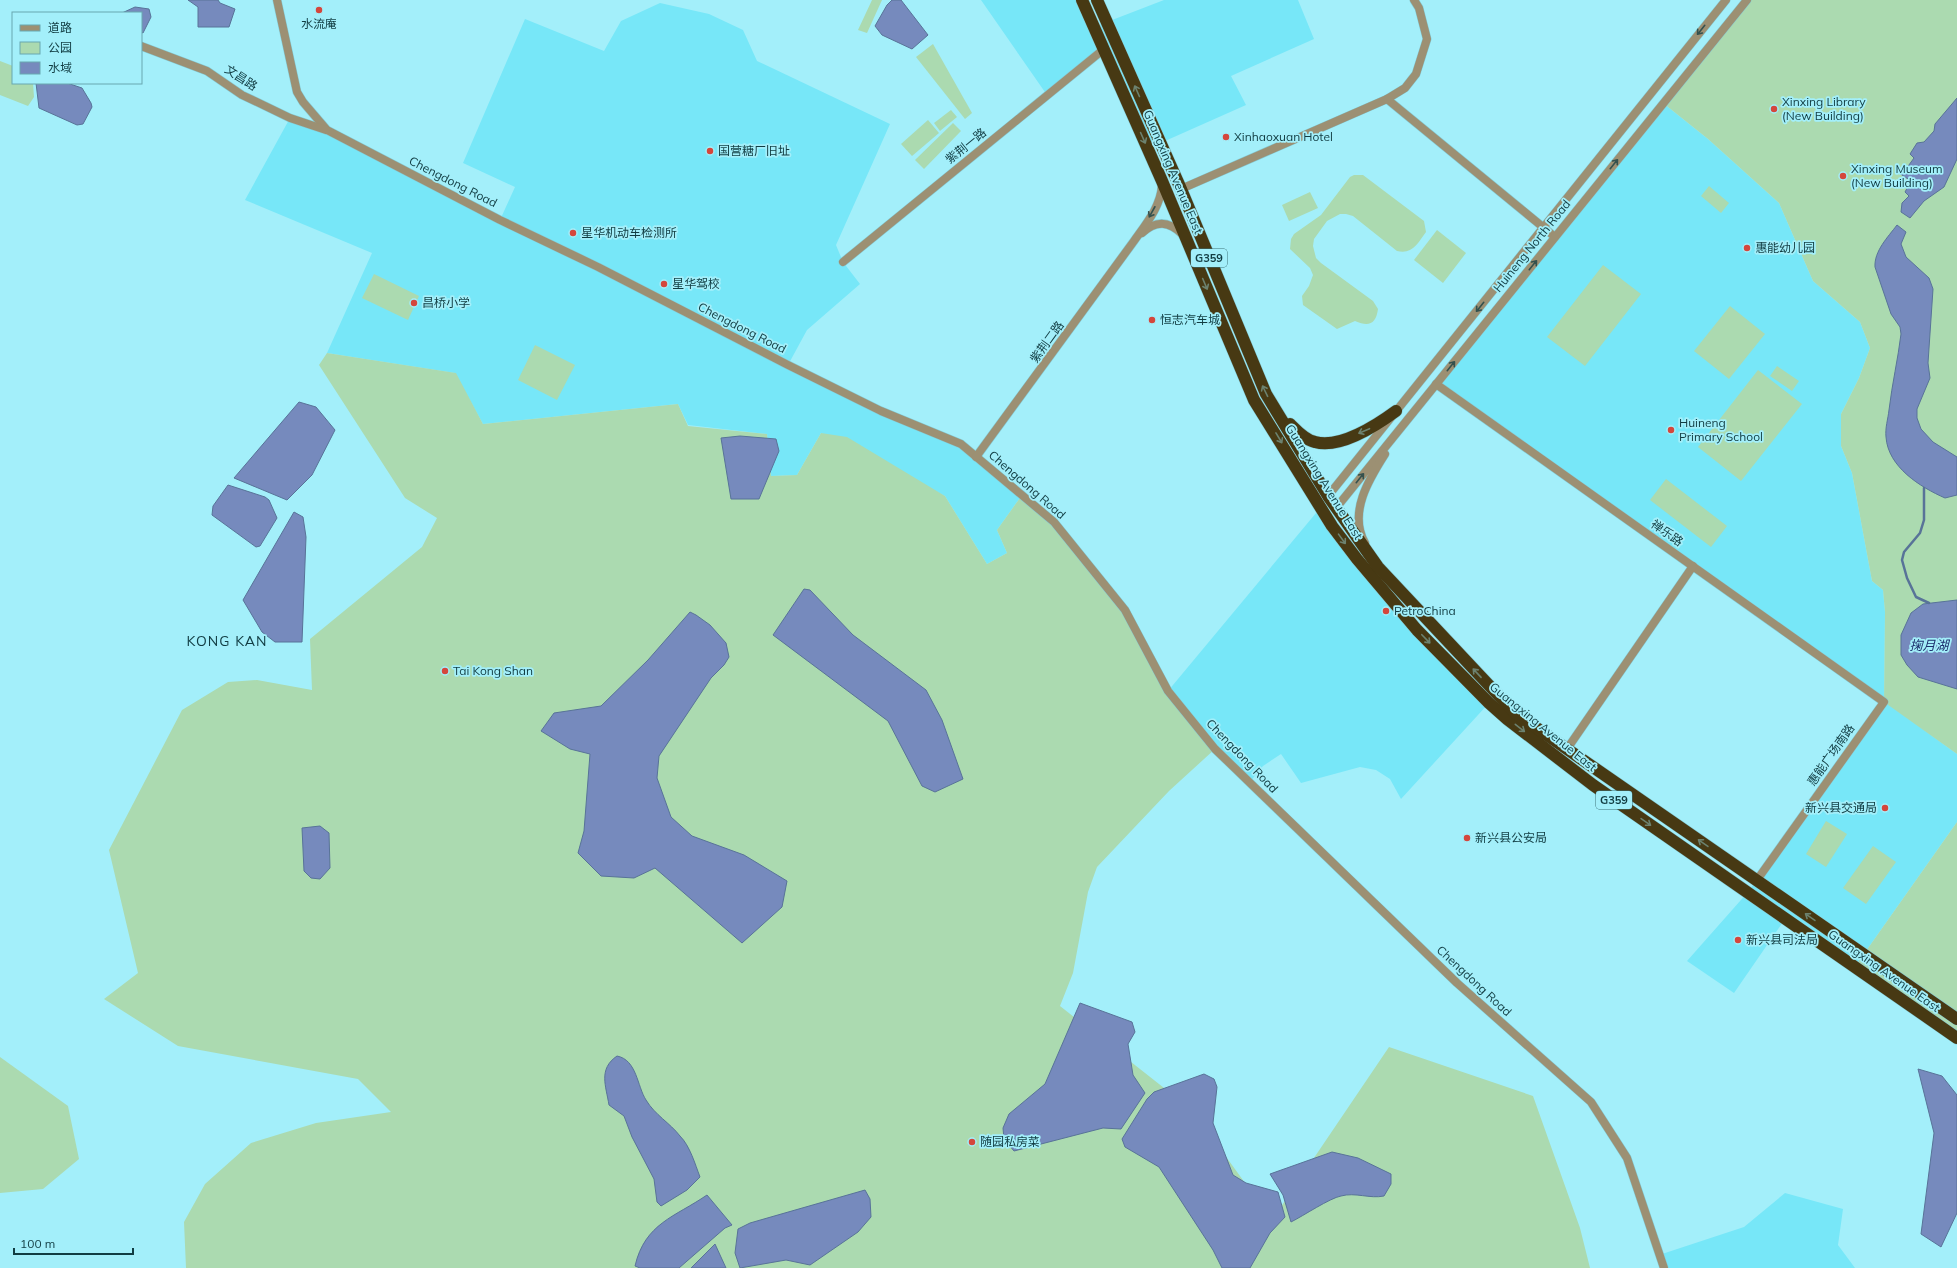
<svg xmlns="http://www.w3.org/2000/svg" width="1957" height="1268" viewBox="0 0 1957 1268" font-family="Mulish,'Noto Sans SC',sans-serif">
<rect width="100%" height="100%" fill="#a3effa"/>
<g fill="#77e7f8">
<path d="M981,0h101l12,27 70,-27h134l16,39 -83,37 15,29 -99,44 -43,-100 -57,46z"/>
<path d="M660,3l49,11 34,16 14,31 133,63 -54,121 7,17 17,22 -53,46 -19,35 173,79 61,51 -25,35 10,23 -20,11 -42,-68 -124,-63 -24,42 -26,1 -4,-42 -79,-9 -10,-21 -195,20 -28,-51 -128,-20 45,-100 -127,-53 45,-82 12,4 198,98 15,-33 -52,-24 62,-144 79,32 17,-30z"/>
<path d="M1663,103l45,36 71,64 34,78 47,41 10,26 -11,30 -18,36v32l11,27 20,108 11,9 2,22 -1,89 73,53v68l-103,146 -69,-49 -51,74 -47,-32 61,-69 136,-190 -448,-318z"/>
<path d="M1321,507l7,12 161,184 -88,96 -11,-20 -14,-9 -16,-3 -59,16 -20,-29 -18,12 -14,17 -81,-92z"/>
<path d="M1785,1193l58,16 -5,36 17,23h-191l-5,-13 85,-28z"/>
</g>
<g fill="#abdab0">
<path d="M872,0h10l-15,33 -9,-3z"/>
<path d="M1747,0h210v754l-73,-52 1,-90 -2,-22 -11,-9 -20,-108 -11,-27v-32l18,-36 11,-30 -10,-26 -47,-41 -34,-78 -71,-64 -45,-36z"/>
<path d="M933,44l39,69 -7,6 -49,-62z"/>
<path d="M0,61l13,5v17h20l1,14 -6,9 -28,-11z"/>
<path d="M951,110l6,7 -17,14 -6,-8z"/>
<path d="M928,120l11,13 -27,23 -11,-12z"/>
<path d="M953,123l8,8 -37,38 -9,-9z"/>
<path d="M1354,175h9l57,43 4,3 2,11c-8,11 -14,23 -29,19l-44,-35 -7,-2h-6l-13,7 -13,18 -1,7 3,12 5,5 52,38 5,8c-2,15 -9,18 -23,12l-18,8 -34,-24 -1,-9 7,-10 4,-11 -3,-7 -20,-19 1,-10 3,-5 27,-19 29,-38z"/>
<path d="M1709,186l20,17 -8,10 -20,-17z"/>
<path d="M1310,192l8,16 -29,13 -7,-16z"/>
<path d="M1437,230l29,23 -23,30 -29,-23z"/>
<path d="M1603,265l38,29 -56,72 -38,-29z"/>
<path d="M374,274l45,22 -11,24 -46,-22z"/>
<path d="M1730,306l35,28 -36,45 -35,-28z"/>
<path d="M535,345l40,20 -18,35 -39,-20z"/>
<path d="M327,353l129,20 27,51 195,-20 10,22 79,8 4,42 26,-1 24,-42 26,4 98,59 42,68 20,-11 -10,-23 25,-35 32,27 71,88 43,81 47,58 -46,42 -72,76 -9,25 -15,81 -13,33 132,104 80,110 117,-173 144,49 47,132 10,40h-1404l-2,-46 21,-38 46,-41 65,-20 75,-11 -33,-33 -180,-33 -74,-47 34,-26 -29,-123 73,-140 46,-28 29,-2 55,10 -2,-51 112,-92 15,-29 -32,-20 -86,-133z"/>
<path d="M1777,366l22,15 -7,10 -22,-15z"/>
<path d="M1758,370l44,34 -61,77 -43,-34z"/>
<path d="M1666,479l61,47 -16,21 -61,-47z"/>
<path d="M1826,821l21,13 -21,33 -20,-13z"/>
<path d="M1957,822v216l-103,-70z"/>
<path d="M1873,846l23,16 -30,42 -23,-16z"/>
<path d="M0,1057l68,49 11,53 -36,30 -43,4z"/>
</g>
<g fill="#768abd" stroke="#587398">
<path d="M188,0h30l2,3 15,6 -6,18h-31v-20z"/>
<path d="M892,0h9l27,35 -16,14 -30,-14 -7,-9 12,-21z"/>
<path d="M135,7l14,2 2,8 -8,16 -2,-1v-19h-19z"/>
<path d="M36,83h31l15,5 9,15 1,4 -9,17 -6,1 -38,-17z"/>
<path d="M1957,98v61l-13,28 -20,14 -14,17 -9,-6 1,-9 7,-7 -4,-4 6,-11 -12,-8 4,-6 3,2 8,-11 -4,-4 7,-11 7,-1 10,-11 1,-7z"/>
<path d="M1897,225l9,7 -5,12 5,13 23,21 4,11 -5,74 2,15 -13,31v9l4,11 12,13 24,15v38l-12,3c-25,-11 -57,-31 -59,-61 -1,-9 2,-18 3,-27 3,-26 9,-51 12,-76l-1,-7 -9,-13 -16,-47c-1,-16 13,-30 22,-42z"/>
<path d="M299,402l17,5 19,23 -23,45 -25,25 -53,-22z"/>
<path d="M740,436l36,3 3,12 -20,48h-28l-10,-61z"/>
<path d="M228,485l37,12 4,3 8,18 -17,28 -4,1 -44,-32 1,-9z"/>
<path d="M294,512l9,5 3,20 -4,105h-27l-13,-10 -19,-32z"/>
<path d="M804,589l6,1 43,45 73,55 16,30 21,59 -28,13 -13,-6 -34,-65 -115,-86z"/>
<path d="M1957,600v89l-39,-12 -11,-12 -6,-10v-20l10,-22 12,-9z"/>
<path d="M690,612l6,3 14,10 16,18 3,14 -5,8 -13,13 -52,78 -2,22 14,39 21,19 52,19 43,26 -5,26 -40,36 -87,-75 -21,10 -33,-2 -23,-23 6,-22 6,-77 -20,-5 -29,-18 13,-18 47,-7 47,-46z"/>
<path d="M320,826l9,7 1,35 -10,11 -9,-1 -7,-7 -2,-43z"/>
<path d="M1080,1003l52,19 3,10 -7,12 5,31 12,18 -24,36 -18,-1 -89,23 -10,-12 -1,-11 6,-14 36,-30z"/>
<path d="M617,1056c20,4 20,30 29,44 9,15 24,23 34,36 10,10 15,28 20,41l-13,13 -26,16 -4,-4 -3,-23 -22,-42 -8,-21 -15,-11c-3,-19 -11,-36 8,-49z"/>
<path d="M1918,1069l24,7 15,19v118l-16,34 -20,-13 13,-101z"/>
<path d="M1204,1074l10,5 3,8 -4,36 20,52 13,8 32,9 7,25 -15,16 -20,35h-28l-9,-18 -54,-83 -34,-20 -3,-8 25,-40 7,-7z"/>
<path d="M1332,1152l26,6 33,16v10l-7,12c-14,3 -29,-4 -43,0 -11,2 -38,20 -50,26l-8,-27 -13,-21z"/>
<path d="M865,1190l5,9 1,18 -13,15 -48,33 -24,-5 -46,8 -5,-15 3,-24 12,-6z"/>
<path d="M707,1195l25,30 -7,3 -46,40h-39l-5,-2c10,-43 40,-49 72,-71z"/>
<path d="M715,1244l11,24h-35z"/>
</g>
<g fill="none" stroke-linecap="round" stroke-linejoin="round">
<path stroke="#587398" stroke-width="2.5" d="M1924,488v32l-4,13 -16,19 -2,8 5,18 9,19 13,6"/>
<defs>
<g id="minor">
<path d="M277,0l20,92 6,10 24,28 173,90 98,47 190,98 93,46 80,33 93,78 71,88 43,81 47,58 242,234 134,119 36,56 37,110"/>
<path d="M141,46l66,25 35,24 17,8 31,15 36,12"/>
<path d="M1387,99l168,138"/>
<path d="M1181,189l206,-90 18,-11 11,-14 11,-35 -8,-31 -5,-8"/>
<path d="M1142,233c14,-13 27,-12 40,1"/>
<path d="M843,262l261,-213"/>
<path d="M1436,384l448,318 -127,178"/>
<path d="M976,457l158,-216c12,-17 27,-35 28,-56"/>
<path d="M1328,496l398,-496"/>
<path d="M1336,508l411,-508"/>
<path d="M1365,543c-17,-30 4,-64 20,-89"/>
<path d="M1567,749l126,-183"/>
</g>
<g id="highway">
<path d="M1082,0l80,181 92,219 78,126 25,33 60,71 72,73 18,16 86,66 364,253"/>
<path d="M1097,0l84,189 85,205 62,102 50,71 137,146 442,306"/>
<path d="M1290,424c7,7 15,16 25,18 25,7 62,-17 81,-31"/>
</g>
</defs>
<use href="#minor" stroke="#86cbd5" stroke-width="9"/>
<use href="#highway" stroke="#86cbd5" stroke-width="13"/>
<use href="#minor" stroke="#9c9073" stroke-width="8"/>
<use href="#highway" stroke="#473913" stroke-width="12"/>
</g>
<defs><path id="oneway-shaft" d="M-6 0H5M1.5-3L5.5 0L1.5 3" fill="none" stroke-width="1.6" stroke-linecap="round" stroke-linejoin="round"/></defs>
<g stroke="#34514e">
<use href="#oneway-shaft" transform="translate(1701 30) rotate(129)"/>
<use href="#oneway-shaft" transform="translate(1614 164) rotate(-51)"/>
<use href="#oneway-shaft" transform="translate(1152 212) rotate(119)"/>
<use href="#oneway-shaft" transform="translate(1533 265) rotate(-51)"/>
<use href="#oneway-shaft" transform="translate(1480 307) rotate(129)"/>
<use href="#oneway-shaft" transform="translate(1451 366) rotate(-51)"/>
<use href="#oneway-shaft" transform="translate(1360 478) rotate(-51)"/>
</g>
<g stroke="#6c826f">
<use href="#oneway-shaft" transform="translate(1137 91) rotate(-114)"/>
<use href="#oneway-shaft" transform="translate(1143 138) rotate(66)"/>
<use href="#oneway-shaft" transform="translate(1205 284) rotate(67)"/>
<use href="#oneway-shaft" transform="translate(1265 391) rotate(-116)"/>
<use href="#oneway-shaft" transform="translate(1364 431) rotate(157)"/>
<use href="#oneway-shaft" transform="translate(1279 438) rotate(59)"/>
<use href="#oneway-shaft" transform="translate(1342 539) rotate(54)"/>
<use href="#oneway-shaft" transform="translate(1426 639) rotate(46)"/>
<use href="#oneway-shaft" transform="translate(1477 673) rotate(-133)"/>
<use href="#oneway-shaft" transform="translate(1520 728) rotate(38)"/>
<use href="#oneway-shaft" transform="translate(1646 822) rotate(35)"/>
<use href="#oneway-shaft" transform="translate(1703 843) rotate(-145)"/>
<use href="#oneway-shaft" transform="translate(1810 917) rotate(-145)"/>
</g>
<g fill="#d4463c" stroke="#a3effa" stroke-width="1.5">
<circle cx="319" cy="10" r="4"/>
<circle cx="1774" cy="109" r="4"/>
<circle cx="1226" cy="137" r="4"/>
<circle cx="710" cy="151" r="4"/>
<circle cx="1843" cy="176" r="4"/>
<circle cx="573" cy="233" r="4"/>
<circle cx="1747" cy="248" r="4"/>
<circle cx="664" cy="284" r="4"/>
<circle cx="414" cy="303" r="4"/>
<circle cx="1152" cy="320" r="4"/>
<circle cx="1671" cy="430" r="4"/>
<circle cx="1386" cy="611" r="4"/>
<circle cx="445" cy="671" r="4"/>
<circle cx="1885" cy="808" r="4"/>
<circle cx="1467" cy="838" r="4"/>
<circle cx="1738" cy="940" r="4"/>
<circle cx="972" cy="1142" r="4"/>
</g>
<g text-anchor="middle" stroke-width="3.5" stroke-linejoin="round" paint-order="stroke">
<g fill="#a3effa" stroke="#3d7279" stroke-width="1">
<rect x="1191" y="249" width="36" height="18" rx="3"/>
<rect x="1596" y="791" width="36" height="18" rx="3"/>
</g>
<g font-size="11" font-weight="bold" fill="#113c42">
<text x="1209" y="262">G359</text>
<text x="1614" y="804">G359</text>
</g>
<g font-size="12" fill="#113c42" stroke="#a3effa" text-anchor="start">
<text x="319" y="28" text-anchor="middle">水流庵</text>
<text x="1782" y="106">Xinxing Library<tspan x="1782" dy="14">(New Building)</tspan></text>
<text x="1234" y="141">Xinhaoxuan Hotel</text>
<text x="718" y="155">国营糖厂旧址</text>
<text x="1851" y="173">Xinxing Museum<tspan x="1851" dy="14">(New Building)</tspan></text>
<text x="581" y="237">星华机动车检测所</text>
<text x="1755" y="252">惠能幼儿园</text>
<text x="672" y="288">星华驾校</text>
<text x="422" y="307">昌桥小学</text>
<text x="1160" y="324">恒志汽车城</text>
<text x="1679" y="427">Huineng<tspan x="1679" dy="14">Primary School</tspan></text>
<text x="1394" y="615">PetroChina</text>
<text x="453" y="675">Tai Kong Shan</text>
<text x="1877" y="812" text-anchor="end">新兴县交通局</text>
<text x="1475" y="842">新兴县公安局</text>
<text x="1746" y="944">新兴县司法局</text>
<text x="980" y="1146">随园私房菜</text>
</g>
<g font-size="12" fill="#113c42" stroke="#a3effa">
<text transform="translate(241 78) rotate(33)" y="4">文昌路</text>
<text transform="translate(966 146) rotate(-39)" y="4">紫荆一路</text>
<text transform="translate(1173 172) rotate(67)" y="4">Guangxing Avenue East</text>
<text transform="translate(453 182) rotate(27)" y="4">Chengdong Road</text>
<text transform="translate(1532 246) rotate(-51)" y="4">Huineng North Road</text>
<text transform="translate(742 328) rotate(27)" y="4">Chengdong Road</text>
<text transform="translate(1047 342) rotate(-54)" y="4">紫荆二路</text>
<text transform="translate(1324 482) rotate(58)" y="4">Guangxing Avenue East</text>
<text transform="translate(1027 485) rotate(41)" y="4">Chengdong Road</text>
<text transform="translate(1667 533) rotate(35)" y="4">禅乐路</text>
<text transform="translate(1543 727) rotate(39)" y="4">Guangxing Avenue East</text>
<text transform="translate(1831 755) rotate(-55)" y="4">惠能广场南路</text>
<text transform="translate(1242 756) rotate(46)" y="4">Chengdong Road</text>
<text transform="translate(1884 971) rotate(35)" y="4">Guangxing Avenue East</text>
<text transform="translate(1474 981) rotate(43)" y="4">Chengdong Road</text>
</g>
<g font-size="13" font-style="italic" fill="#1d2f6d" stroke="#a3effa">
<text x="1929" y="650">掬月湖</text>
</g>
<g font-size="14" letter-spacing="1" fill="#113c42" stroke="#a3effa">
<text x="227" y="646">KONG KAN</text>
</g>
</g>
<rect x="12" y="12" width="130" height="72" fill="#a3effa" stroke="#69a7b0"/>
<rect x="20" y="25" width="20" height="6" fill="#9c9073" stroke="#69a7b0"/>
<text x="48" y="32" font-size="12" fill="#113c42">道路</text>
<rect x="20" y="42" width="20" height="12" fill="#abdab0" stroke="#69a7b0"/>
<text x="48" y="52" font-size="12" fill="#113c42">公园</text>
<rect x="20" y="62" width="20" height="12" fill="#768abd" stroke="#69a7b0"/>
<text x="48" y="72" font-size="12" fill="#113c42">水域</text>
<path d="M14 1248v6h119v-6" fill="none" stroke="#113c42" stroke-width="2"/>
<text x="20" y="1248" font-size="12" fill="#113c42" stroke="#a3effa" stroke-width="3" paint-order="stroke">100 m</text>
</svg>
